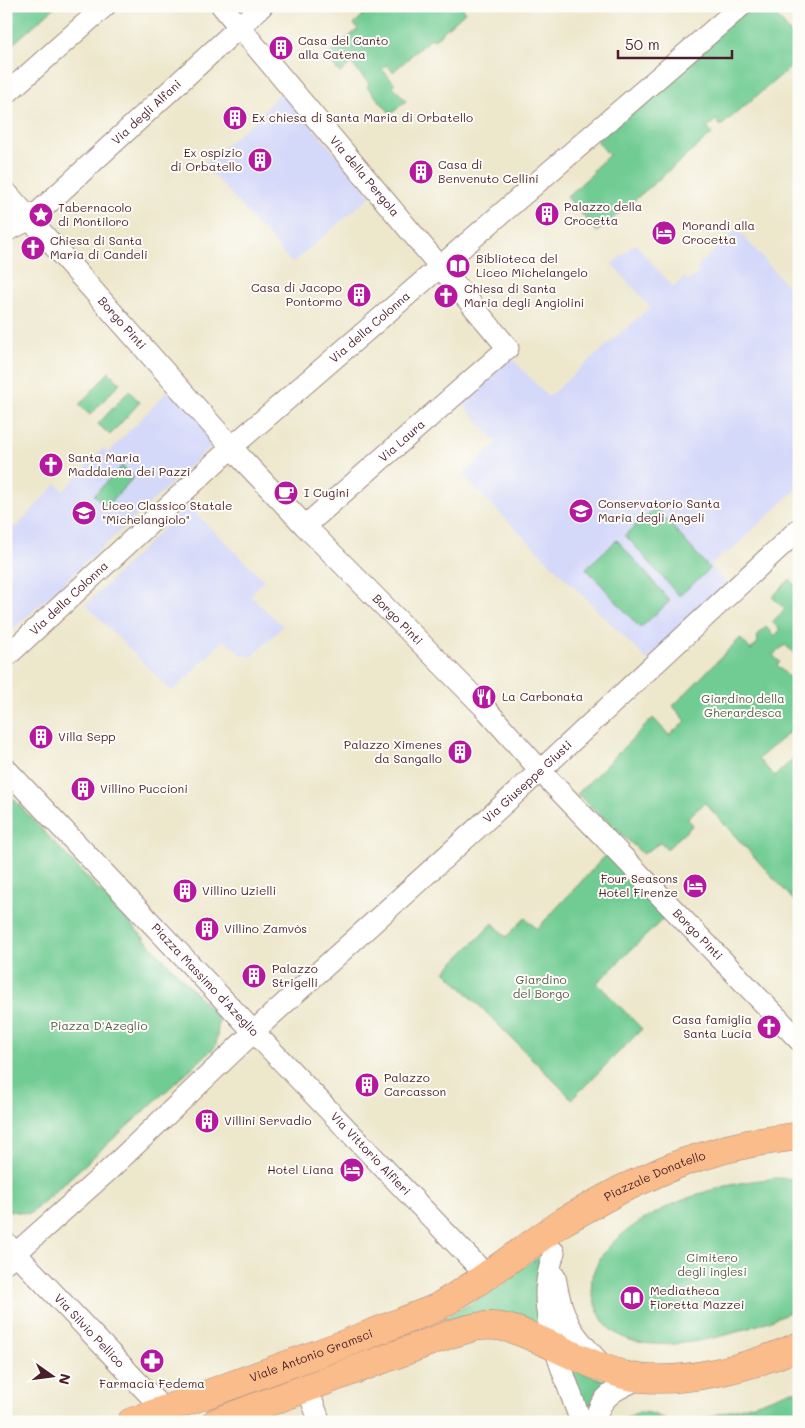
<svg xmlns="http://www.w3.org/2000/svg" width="805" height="1428" viewBox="0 0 805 1428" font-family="Mali,sans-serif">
<rect width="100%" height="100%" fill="#fdfcf7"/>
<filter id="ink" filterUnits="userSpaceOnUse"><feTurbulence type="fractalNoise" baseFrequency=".02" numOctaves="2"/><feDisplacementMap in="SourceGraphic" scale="10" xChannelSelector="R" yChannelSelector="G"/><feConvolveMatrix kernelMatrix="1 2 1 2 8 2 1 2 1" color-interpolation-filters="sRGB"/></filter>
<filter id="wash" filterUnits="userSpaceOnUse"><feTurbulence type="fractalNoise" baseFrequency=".0096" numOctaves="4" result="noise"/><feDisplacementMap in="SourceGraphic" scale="20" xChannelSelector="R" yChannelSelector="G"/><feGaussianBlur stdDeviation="1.12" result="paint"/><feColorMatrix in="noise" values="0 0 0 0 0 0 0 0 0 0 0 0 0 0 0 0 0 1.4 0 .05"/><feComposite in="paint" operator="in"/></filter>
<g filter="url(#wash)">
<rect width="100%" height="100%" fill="#ede7cc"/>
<g fill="#d4d8f9">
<path d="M282,91l89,105 -79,67 -88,-99 52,-45z"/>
<path d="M737,229l62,70v188l-72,67 -2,-2 -14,13 16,19 -80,76 -185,-185 35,-32 -39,-45 50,-44 40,43 102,-90 -38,-43 23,-20 38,43 12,-10 3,4 11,-9 -3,-4z"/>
<path d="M172,387l46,53 -212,196v-116l10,8 40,-44 8,7 39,-43 5,5z"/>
<path d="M187,505l77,75 -14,16 33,30 -31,31 -10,-2 -18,-15 -52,52 -86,-87z"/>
</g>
<g fill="#71cc93" stroke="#5e765f">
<path d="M6,6h50l-50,44z"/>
<path d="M359,6h107l-3,3 2,3 -31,28 -3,-2 -38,34 -7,-7 -4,4 13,15 -2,2 13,15 -15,13 -24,-27 2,-3 -18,-21 -11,10 -14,-16 32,-28 -4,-5 11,-11z"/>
<path d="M751,6h18l30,38v16l-78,66 -5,-6 -9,7 5,7 -115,98 -30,-35 27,-25 -1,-2 16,-15 -12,-14z"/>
<path d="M109,372l11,11 -30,32 -11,-10z"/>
<path d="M129,391l11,11 -30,33 -12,-11z"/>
<path d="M122,466l12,11 -28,30 -12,-12z"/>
<path d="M656,508l54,61 -31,27 -54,-61z"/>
<path d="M617,540l53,61 -30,27 -54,-60z"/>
<path d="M790,579l9,10v69l-14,-13 -12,10 7,7 -3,3 22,22v37l-41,35 17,17 24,-23v153l-94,-103 -18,15 6,7 -26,24 -6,-7 -18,12 -66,-60 76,-76 16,17 17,-14 -13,-15 67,-68 11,12 7,-8 -1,-6 9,-9 9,9 5,-6 -8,-8 13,-13 -13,-12z"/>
<path d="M6,791l213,227 -3,28 -186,168 -24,-4z"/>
<path d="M607,854l58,63 -68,66 45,46 -70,70 -127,-128 48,-48 13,14 19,-19 12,11z"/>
<path d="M776,1178l23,1v128c-41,23 -163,63 -196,14 -2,-3 -3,-7 -5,-10 -4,-10 -8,-22 -6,-33 10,-50 98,-85 143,-94 13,-3 28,-4 41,-6z"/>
<path d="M547,1252v81l-71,-17 -35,4 64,-36 -2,-4z"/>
<path d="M574,1370l35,12 -21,37 -17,-46z"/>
<path d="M790,1391h9v27l-9,4h-90l5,-4 55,-16z"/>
<path d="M639,1412c11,0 20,3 29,10h-46l5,-5z"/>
</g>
</g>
<g filter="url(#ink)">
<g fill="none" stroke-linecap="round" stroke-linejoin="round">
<defs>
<g id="minor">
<path id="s1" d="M222,6l286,342 -3,2"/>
<path d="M6,94l99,-88"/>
<path id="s2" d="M6,192l236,267 63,67 179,181 63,71 252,262"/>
<path id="s3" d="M6,231l25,-12 231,-213"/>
<path id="s4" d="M305,526l194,-170"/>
<path id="s5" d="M6,657l227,-211 508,-440"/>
<path id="s6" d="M6,769l248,263 232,243"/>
<path id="s7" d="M6,1243l158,167"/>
<path d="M554,1252c-4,14 -8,28 -8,42 -1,39 22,90 35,128"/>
<path id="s8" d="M6,1262l103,-92 156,-149 275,-250 259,-242"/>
<path d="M555,1277c7,44 17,57 47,88"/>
<path d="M307,1388l13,34"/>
<path d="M596,1422c1,-26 25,-36 46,-44"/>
</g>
<g id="major">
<path id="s9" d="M131,1422l213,-78 92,-36 40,-25 88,-62 56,-31 42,-19 22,-9 42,-13 26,-6 47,-7"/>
<path d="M216,1422l235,-88c11,-3 22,-8 33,-8 26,-2 50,12 73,22 21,10 44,20 67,27 50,13 128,-8 175,-29"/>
</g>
</defs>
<use href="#minor" stroke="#9c837c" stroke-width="23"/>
<use href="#major" stroke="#9c837c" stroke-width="29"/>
<use href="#minor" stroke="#fff" stroke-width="21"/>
<use href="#major" stroke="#f9bc8a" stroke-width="28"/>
</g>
</g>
<defs>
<symbol id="building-disc" viewBox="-11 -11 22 22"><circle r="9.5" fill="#b5179e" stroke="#fdfcf7"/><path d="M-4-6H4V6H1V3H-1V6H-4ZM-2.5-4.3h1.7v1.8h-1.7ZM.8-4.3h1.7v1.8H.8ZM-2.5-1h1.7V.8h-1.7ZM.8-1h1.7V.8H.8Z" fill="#fff"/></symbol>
<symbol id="sight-disc" viewBox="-11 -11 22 22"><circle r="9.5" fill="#b5179e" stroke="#fdfcf7"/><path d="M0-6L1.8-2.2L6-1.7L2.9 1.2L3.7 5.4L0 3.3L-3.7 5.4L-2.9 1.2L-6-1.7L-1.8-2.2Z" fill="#fff"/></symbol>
<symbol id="hotel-disc" viewBox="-11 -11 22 22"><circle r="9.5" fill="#b5179e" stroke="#fdfcf7"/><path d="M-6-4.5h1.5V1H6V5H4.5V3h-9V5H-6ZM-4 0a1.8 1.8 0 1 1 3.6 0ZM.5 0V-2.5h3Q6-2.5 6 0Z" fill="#fff"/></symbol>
<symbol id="church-disc" viewBox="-11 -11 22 22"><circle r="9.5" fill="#b5179e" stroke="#fdfcf7"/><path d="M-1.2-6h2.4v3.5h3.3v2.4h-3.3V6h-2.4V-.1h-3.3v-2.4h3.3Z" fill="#fff"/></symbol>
<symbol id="library-disc" viewBox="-11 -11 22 22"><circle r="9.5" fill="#b5179e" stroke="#fdfcf7"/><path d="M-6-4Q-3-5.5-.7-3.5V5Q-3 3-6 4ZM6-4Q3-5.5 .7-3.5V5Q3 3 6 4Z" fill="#fff"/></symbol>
<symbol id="cafe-disc" viewBox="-11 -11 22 22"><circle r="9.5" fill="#b5179e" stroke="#fdfcf7"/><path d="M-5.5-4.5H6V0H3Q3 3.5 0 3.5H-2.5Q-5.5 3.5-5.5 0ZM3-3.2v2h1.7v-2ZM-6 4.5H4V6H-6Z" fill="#fff"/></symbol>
<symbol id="school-disc" viewBox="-11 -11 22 22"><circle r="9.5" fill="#b5179e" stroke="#fdfcf7"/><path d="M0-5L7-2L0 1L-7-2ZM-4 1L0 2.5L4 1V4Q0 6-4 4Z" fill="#fff"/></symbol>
<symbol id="restaurant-disc" viewBox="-11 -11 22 22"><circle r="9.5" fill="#b5179e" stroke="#fdfcf7"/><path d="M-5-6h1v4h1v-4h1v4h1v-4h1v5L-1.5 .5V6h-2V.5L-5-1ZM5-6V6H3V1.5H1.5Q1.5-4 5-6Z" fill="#fff"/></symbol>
<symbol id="pharmacy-disc" viewBox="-11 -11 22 22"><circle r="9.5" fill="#b5179e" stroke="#fdfcf7"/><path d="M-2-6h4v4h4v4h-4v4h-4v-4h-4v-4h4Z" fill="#fff"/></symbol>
</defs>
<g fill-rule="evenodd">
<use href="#building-disc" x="267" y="34" width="28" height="28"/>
<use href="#building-disc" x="221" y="104" width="28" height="28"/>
<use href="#building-disc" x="246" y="146" width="28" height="28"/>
<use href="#building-disc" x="407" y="158" width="28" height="28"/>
<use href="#building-disc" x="533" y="200" width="28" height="28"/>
<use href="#sight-disc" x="27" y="201" width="28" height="28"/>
<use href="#hotel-disc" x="650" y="219" width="28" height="28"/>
<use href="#church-disc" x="19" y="234" width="28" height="28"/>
<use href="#library-disc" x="444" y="252" width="28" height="28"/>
<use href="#building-disc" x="345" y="281" width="28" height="28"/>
<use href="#church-disc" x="432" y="282" width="28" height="28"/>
<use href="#church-disc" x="37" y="451" width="28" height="28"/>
<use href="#cafe-disc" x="272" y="479" width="28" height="28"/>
<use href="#school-disc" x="567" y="497" width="28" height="28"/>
<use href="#school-disc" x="70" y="499" width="28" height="28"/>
<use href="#restaurant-disc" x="470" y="683" width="28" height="28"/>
<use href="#building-disc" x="27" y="723" width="28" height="28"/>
<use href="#building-disc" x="446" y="738" width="28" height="28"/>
<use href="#building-disc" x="69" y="775" width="28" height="28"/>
<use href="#hotel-disc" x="681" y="872" width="28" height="28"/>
<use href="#building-disc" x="171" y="877" width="28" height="28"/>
<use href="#building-disc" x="193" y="915" width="28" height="28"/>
<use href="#building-disc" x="240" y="962" width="28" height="28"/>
<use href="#church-disc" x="755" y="1013" width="28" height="28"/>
<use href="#building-disc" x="353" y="1071" width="28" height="28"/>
<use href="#building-disc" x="193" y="1107" width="28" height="28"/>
<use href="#hotel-disc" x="338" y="1156" width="28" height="28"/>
<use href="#library-disc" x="618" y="1284" width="28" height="28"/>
<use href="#pharmacy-disc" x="138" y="1347" width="28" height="28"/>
</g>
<g text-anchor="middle" stroke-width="4" stroke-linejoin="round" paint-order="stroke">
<g font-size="12" fill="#4a1f2b" stroke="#fdfcf7" text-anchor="start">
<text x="298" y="45">Casa del Canto<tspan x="298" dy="14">alla Catena</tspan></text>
<text x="252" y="122">Ex chiesa di Santa Maria di Orbatello</text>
<text x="242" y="157" text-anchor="end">Ex ospizio<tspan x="242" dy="14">di Orbatello</tspan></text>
<text x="438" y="169">Casa di<tspan x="438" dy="14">Benvenuto Cellini</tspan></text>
<text x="564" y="211">Palazzo della<tspan x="564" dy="14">Crocetta</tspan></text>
<text x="58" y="212">Tabernacolo<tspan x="58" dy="14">di Montiloro</tspan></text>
<text x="682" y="230">Morandi alla<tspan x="682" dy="14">Crocetta</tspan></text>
<text x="50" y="245">Chiesa di Santa<tspan x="50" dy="14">Maria di Candeli</tspan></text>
<text x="476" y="263">Biblioteca del<tspan x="476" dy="14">Liceo Michelangelo</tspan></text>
<text x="342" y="292" text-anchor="end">Casa di Jacopo<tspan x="342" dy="14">Pontormo</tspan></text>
<text x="464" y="293">Chiesa di Santa<tspan x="464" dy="14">Maria degli Angiolini</tspan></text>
<text x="68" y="462">Santa Maria<tspan x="68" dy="14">Maddalena dei Pazzi</tspan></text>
<text x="304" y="497">I Cugini</text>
<text x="598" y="508">Conservatorio Santa<tspan x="598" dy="14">Maria degli Angeli</tspan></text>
<text x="102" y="510">Liceo Classico Statale<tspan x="102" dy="14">"Michelangiolo"</tspan></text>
<text x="502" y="701">La Carbonata</text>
<text x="58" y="741">Villa Sepp</text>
<text x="442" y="749" text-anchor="end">Palazzo Ximenes<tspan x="442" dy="14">da Sangallo</tspan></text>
<text x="100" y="793">Villino Puccioni</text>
<text x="678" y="883" text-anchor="end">Four Seasons<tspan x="678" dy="14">Hotel Firenze</tspan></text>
<text x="202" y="895">Villino Uzielli</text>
<text x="224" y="933">Villino Zamvòs</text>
<text x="272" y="973">Palazzo<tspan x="272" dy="14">Strigelli</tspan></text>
<text x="752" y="1024" text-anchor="end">Casa famiglia<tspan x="752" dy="14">Santa Lucia</tspan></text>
<text x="384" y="1082">Palazzo<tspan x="384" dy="14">Carcasson</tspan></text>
<text x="224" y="1125">Villini Servadio</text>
<text x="334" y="1174" text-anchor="end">Hotel Liana</text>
<text x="650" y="1295">Mediatheca<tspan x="650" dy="14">Fioretta Mazzei</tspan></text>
<text x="152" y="1388" text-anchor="middle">Farmacia Fedema</text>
</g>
<g font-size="12" fill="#4a1f2b" stroke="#fdfcf7">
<text dy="4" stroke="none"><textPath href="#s3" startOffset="185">Via degli Alfani</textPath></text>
<text dy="4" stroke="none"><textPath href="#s1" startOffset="222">Via della Pergola</textPath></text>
<text dy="4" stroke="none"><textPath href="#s2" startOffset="175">Borgo Pinti</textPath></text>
<text dy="4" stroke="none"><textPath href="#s5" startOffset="491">Via della Colonna</textPath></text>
<text dy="4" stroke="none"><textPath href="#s4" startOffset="129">Via Laura</textPath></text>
<text dy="4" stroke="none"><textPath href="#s5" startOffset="86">Via della Colonna</textPath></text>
<text dy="4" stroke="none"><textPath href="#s2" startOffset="580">Borgo Pinti</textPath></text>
<text dy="4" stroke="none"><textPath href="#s8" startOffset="709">Via Giuseppe Giusti</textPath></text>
<text dy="4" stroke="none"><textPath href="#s2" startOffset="1015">Borgo Pinti</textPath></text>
<text dy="4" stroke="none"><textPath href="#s6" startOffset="290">Piazza Massimo d'Azeglio</textPath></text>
<text dy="4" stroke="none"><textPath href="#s6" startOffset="530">Via Vittorio Alfieri</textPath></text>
<text dy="4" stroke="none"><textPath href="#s9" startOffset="582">Piazzale Donatello</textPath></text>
<text dy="4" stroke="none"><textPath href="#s7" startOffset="121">Via Silvio Pellico</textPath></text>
<text dy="4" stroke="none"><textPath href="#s9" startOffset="192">Viale Antonio Gramsci</textPath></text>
</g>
<g font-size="12" fill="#585c4f" stroke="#fdfcf7">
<text x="743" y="703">Giardino della<tspan x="743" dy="14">Gherardesca</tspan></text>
<text x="541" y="984">Giardino<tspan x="541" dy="14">del Borgo</tspan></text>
<text x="99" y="1030">Piazza D'Azeglio</text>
<text x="712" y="1262">Cimitero<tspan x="712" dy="14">degli inglesi</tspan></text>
</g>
</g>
<rect width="805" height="1428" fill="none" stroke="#fdfcf7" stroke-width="25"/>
<g transform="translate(52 1376) rotate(104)" stroke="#fdfcf7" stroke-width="4" paint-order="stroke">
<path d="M0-4L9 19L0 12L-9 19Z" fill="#4a1f2b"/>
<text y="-8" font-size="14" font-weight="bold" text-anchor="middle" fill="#4a1f2b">N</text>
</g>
<path d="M618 50v8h114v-8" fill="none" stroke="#4a1f2b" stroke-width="2.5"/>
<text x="625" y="50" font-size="15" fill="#4a1f2b" stroke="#fdfcf7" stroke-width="4" paint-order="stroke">50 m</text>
</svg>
